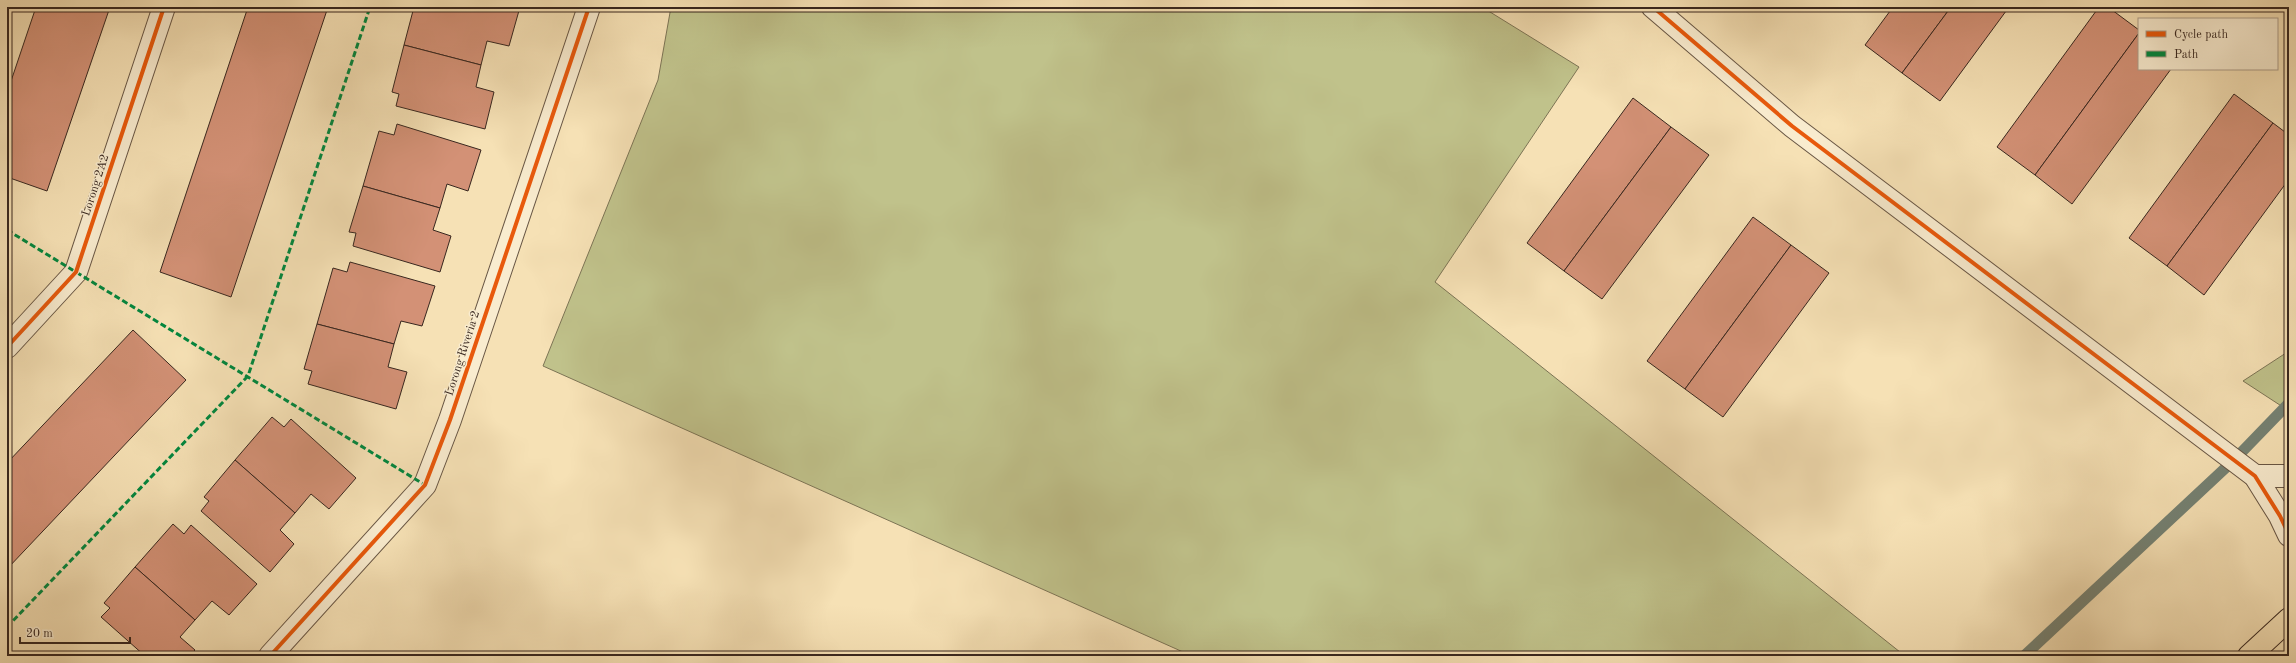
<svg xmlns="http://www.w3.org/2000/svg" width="2296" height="663" viewBox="0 0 2296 663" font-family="'Old Standard TT',serif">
<rect width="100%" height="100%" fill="#f6e1b5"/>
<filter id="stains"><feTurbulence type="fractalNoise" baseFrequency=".005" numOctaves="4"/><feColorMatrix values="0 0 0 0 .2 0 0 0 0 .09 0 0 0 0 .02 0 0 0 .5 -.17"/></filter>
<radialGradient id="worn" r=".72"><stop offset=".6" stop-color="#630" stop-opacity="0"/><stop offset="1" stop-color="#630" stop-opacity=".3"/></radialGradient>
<g fill="#c0c28b" stroke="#7c7455">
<path d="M671,7h811l97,60 -144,215 470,374h-713l-649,-290 115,-286z"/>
<path d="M2289,351v60l-46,-30z"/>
</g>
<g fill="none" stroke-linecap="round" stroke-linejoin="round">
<path stroke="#758274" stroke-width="11" d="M2024,656l210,-196 55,-57"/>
</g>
<g fill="#d39176" stroke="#38271f">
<path d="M36,7h74l-63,184 -40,-14v-84z"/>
<path d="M248,7h80l-97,290 -71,-25z"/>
<path d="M414,7h106l-11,39 -22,-5 -6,24 -77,-20z"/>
<path d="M1799,7h9l-3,4z"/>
<path d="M1893,7h58l-49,66 -37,-28z"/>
<path d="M1951,7h58l-69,94 -38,-28z"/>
<path d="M2099,7h9l31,23v3l-104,142 -38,-28z"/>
<path d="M2139,33v36h32l-99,135 -37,-29z"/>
<path d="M404,45l77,20 -5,22 18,5 -9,37 -89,-23 3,-12 -7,-2z"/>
<path d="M2234,94l39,29 -106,143 -38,-28z"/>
<path d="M1633,98l38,29 -107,144 -37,-28z"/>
<path d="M2273,123l16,12v44l-85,116 -37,-29z"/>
<path d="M397,124l84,26 -13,41 -21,-7 -7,24 -77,-22 16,-55 15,4z"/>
<path d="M1671,127l38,28 -107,144 -38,-28z"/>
<path d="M363,186l77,22 -7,22 18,6 -11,36 -87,-26 3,-13 -7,-1z"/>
<path d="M1753,217l38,28 -106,144 -38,-28z"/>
<path d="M1791,245l38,28 -106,144 -38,-28z"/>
<path d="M350,262l85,24 -13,40 -21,-5 -7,23 -77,-20 16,-56 14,4z"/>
<path d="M7,272l5,5 -5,4z"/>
<path d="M317,324l77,20 -6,23 19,5 -11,37 -88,-25 4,-13 -8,-2z"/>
<path d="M133,330l53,50 -179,189v-106z"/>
<path d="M272,417l12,10 7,-8 65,59 -27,31 -18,-15 -16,19 -60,-53z"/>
<path d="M235,460l60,53 -15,17 14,14 -24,28 -69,-61 8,-10 -5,-4z"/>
<path d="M173,524l11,10 7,-9 66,59 -28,31 -17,-14 -17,19 -60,-53z"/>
<path d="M135,567l60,53 -15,17 15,13 -6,6h-44l-44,-39 9,-9 -6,-5z"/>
</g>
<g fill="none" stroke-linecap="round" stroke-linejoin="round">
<defs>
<g id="minor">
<path d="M1653,7l139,119 463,350 25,40 9,19"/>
<path d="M7,347l69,-75 88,-265"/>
<path d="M2255,476h34"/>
<path d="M270,656l155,-171 25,-65 139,-413"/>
</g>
<path id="highway" d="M2249,656l40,-37"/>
</defs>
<use href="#minor" stroke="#685644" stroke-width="24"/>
<use href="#highway" stroke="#38271f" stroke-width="24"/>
<use href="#minor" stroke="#f9eccf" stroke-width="22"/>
<use href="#highway" stroke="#f6e1b5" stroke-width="22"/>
<g stroke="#00873e" stroke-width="3" stroke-dasharray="6 3" stroke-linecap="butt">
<path d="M7,230l418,255"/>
<path d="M7,627l241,-251 122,-369"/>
</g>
<defs>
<g id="cycleway">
<path d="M1653,7l139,119 463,350 25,40 9,19"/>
<path d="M7,347l69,-75 88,-265"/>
<path d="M270,656l155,-171 25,-65 139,-413"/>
</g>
</defs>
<use href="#cycleway" stroke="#f9eccf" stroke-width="6"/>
<use href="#cycleway" stroke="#e8590c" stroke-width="4"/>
</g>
<g text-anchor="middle" stroke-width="3" stroke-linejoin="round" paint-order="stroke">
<g font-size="12" fill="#38271f" stroke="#f9eccf">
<text transform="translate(95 185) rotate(-72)" y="4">Lorong 2A2</text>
<text transform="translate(462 353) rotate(-72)" y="4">Lorong Riveria 2</text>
</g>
</g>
<rect width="2296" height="663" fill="none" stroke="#f6e1b5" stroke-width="24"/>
<rect x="8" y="8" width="2280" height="647" fill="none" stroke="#38271f" stroke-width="2"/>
<rect x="12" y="12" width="2272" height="639" fill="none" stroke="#38271f"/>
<rect x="2138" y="18" width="140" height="52" fill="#f9eccf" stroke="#ac9d89"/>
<rect x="2146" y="31" width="20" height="6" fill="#e8590c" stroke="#ac9d89"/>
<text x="2174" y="38" font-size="12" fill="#38271f">Cycle path</text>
<rect x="2146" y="51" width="20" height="6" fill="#00873e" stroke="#ac9d89"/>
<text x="2174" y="58" font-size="12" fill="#38271f">Path</text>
<path d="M20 637v6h110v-6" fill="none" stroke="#38271f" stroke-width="2"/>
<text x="26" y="637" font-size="12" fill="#38271f" stroke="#f9eccf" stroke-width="3" paint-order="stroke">20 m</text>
<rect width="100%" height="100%" filter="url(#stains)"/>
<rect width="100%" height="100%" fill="url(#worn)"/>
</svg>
